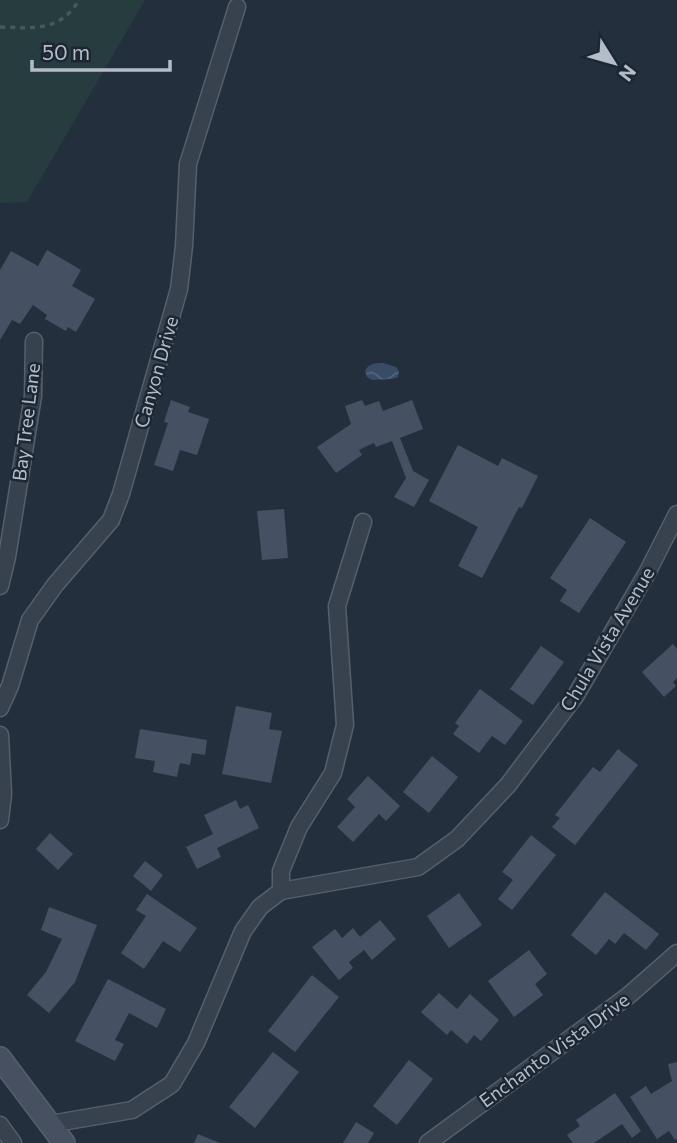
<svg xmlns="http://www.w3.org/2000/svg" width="677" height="1143" viewBox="0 0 677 1143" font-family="Commissioner,sans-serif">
<defs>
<pattern id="water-waves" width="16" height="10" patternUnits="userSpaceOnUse" patternTransform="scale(1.75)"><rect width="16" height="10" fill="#394c67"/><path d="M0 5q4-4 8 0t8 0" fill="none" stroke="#53647b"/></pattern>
</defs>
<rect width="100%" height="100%" fill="#242f3e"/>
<path fill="#263c3f" d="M0,0h145l-118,202 -27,1z"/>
<path fill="url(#water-waves)" d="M383,363l13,4 3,4 -1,6c-5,3 -19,2 -26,3l-5,-3 -2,-6c4,-8 10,-8 18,-8z"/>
<g fill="#455162">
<path d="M47,250l34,20 -9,16 23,13 -19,33 -8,-5 -2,4 -21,-12 2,-4 -14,-10 -13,19 -8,-4 -12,20v-70l11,-19 27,15z"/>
<path d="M171,400l19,7 -2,5 21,7 -12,36 -17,-5 -7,21 -19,-6 14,-42 -4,-1z"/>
<path d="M362,400l3,6 14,-5 4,10 29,-11 11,29 -23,9 13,33 16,9 -15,27 -20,-10 12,-19 -14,-37 -16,6 -2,-4 -7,3 -8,4 3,5 -26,18 -19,-26 34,-23 -6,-18z"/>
<path d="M458,445l40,21 4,-8 36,18 -16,32 -3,-1 -37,71 -24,-12 20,-39 -49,-26z"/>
<path d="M284,509l4,49 -26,2 -5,-49z"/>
<path d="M590,518l36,24 -47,71 -19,-12 7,-11 -17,-12z"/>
<path d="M673,644l4,5v29l-4,4 3,4 -12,11 -22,-25z"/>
<path d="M541,646l23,16 -31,43 -23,-16z"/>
<path d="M480,689l43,32 -18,24 -13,-9 -13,17 -26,-19 6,-8 -4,-3z"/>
<path d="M236,706l36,7 -3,16 13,2 -11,52 -49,-9z"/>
<path d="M140,729l67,11 -2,15 -13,-2 -2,12 -10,-2 -3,14 -24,-5 2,-11 -20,-3z"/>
<path d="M618,749l20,16 -63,80 -23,-18 8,-9 -5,-3 38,-48 7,5z"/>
<path d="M432,756l26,21 -29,36 -26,-21z"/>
<path d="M368,776l32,30 -14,15 -7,-7 -26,28 -16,-15 18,-20 -8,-8z"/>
<path d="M236,800l4,9 8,-4 11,23 -42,20 4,9 -24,12 -11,-22 27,-13 -9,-19z"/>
<path d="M50,833l23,21 -15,16 -22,-21z"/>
<path d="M531,835l25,20 -44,55 -14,-11 15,-19 -11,-8z"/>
<path d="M145,861l18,14 -12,16 -18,-15z"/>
<path d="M605,892l54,42 -13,16 -22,-17 -9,11 -6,-5 -13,16 -25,-20z"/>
<path d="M459,893l23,32 -33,23 -22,-32z"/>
<path d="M147,894l50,34 -17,24 -17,-11 -19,28 -23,-16 25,-37 -10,-6z"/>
<path d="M49,907l48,18 -22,57 -26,31 -22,-18 19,-23 16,-33 -21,-9z"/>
<path d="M380,920l16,19 -24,21 -8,-10 -15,12 4,6 -14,12 -27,-33 23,-18 7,9 11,-10 7,9z"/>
<path d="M529,950l18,24 -12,10 8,11 -29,22 -26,-36z"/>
<path d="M312,975l27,22 -44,55 -27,-21z"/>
<path d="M108,979l58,30 -9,19 -28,-15 -14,27 9,4 -9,17 -40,-20z"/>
<path d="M439,993l18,16 13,-15 29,26 -18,21 -7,-6 -7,9 -16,-14 -4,5 -26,-23z"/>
<path d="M273,1052l26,20 -44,56 -26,-21z"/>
<path d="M409,1060l24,19 -36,46 -24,-19z"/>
<path d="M677,1062v77l-2,1 -6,-9 -12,8 -27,-42 16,-11 5,8 21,-13 -4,-17z"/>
<path d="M615,1093l26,38 -9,7 -10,-14 -28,19h-21l-6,-8 13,-9 -4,-6z"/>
<path d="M356,1122l18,11 -6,10h-25z"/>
<path d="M198,1134l22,9h-26z"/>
</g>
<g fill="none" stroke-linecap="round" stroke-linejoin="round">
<defs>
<g id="street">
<path d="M0,586l7,-29 26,-161 1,-55"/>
<path d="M0,708l10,-22 20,-66 25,-35 56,-65 10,-26 58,-205 5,-43 4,-82 49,-157"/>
<path d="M0,735l3,59 -3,26"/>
<path d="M281,891l137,-24 39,-28 51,-54 68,-90 71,-122 30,-59"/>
<path d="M50,1124l82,-14 40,-26 24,-41 47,-112 17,-24 21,-16v-20l18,-44 34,-54 12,-48 -8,-119 26,-84"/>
<path d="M0,1125l13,18"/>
<path d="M428,1143l200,-147 49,-43"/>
</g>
<path id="secondary" d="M0,1058l64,85"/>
</defs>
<use href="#street" stroke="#565f6c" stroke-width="19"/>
<use href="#secondary" stroke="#565f6c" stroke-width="24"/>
<path stroke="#44595c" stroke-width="3.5" stroke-dasharray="5 5" stroke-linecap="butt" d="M0,27c33,1 60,5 79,-27"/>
<use href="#street" stroke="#38414e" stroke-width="16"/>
<use href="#secondary" stroke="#465061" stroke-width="21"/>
</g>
<g text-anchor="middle" stroke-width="5" stroke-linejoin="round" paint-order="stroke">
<g font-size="19" fill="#b4bcc9" stroke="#1d2633">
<text transform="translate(156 372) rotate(-74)" y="7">Canyon Drive</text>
<text transform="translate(26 422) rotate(-83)" y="7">Bay Tree Lane</text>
<text transform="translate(607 639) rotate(-59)" y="7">Chula Vista Avenue</text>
<text transform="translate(554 1050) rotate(-36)" y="7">Enchanto Vista Drive</text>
</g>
</g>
<g transform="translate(614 63) rotate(127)" stroke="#1d2633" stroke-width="5" paint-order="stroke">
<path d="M0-5L12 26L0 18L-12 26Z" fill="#b4bcc9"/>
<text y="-10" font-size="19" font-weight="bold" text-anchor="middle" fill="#b4bcc9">N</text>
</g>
<path d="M32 60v10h138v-10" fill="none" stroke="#b4bcc9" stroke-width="3.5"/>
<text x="42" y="60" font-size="21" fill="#b4bcc9" stroke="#1d2633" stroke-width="5" paint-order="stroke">50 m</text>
</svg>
